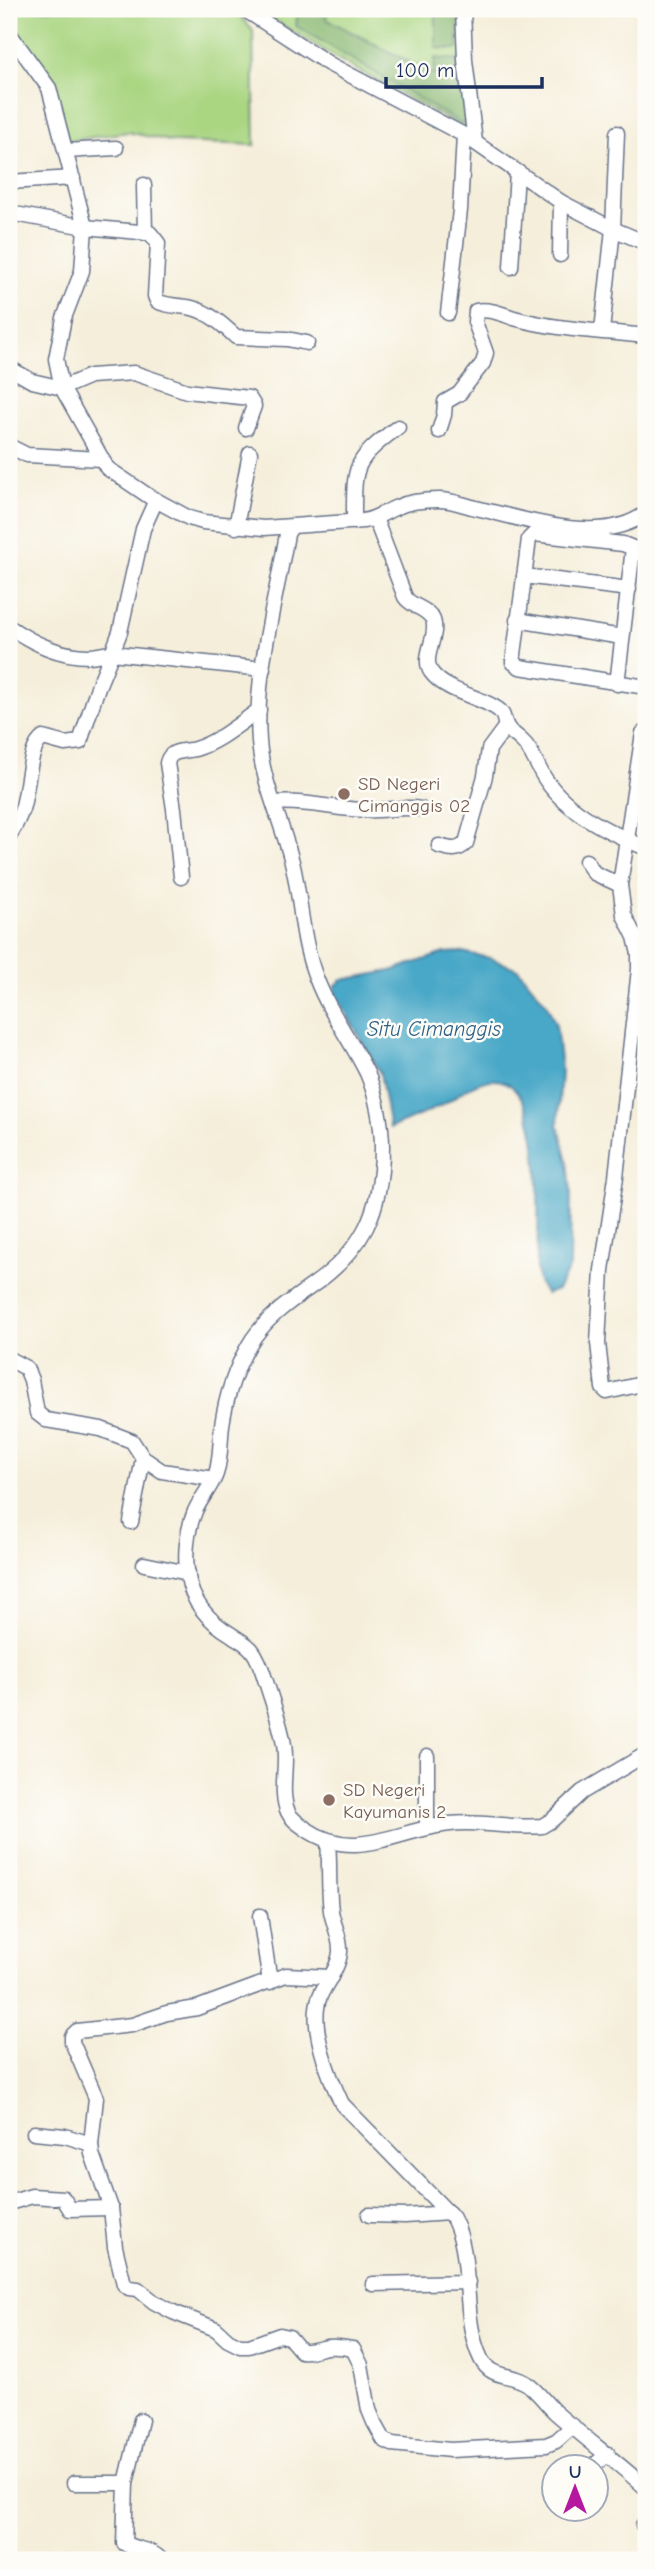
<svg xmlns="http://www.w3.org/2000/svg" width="655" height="2569" viewBox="0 0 655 2569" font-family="'Comic Neue',sans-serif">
<rect width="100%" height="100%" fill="#fdfcf7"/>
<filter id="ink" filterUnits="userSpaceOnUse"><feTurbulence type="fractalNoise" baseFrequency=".0143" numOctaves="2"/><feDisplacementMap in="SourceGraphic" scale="14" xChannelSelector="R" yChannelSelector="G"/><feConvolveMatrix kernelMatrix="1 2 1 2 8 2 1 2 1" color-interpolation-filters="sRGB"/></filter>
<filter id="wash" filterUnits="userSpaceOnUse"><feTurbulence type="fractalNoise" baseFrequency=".00686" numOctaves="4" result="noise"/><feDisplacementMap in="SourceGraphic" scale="28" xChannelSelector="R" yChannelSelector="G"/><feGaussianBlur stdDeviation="1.57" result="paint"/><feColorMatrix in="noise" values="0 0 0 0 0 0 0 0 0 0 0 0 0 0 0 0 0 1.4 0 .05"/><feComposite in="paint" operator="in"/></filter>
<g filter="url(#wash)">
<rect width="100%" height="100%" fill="#f5eeda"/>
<g fill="#aad682" stroke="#628270" stroke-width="2">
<path d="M9,9l226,1 18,21 2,114 -80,-3 -48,-10 -59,9 -24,-66 -35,-49z"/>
<path d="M256,9h208l4,122 -118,-65z"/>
</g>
<g fill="#87b770" stroke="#517367" stroke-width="2">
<path d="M298,9h29l-1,10 108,56 1,-17 25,2 4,16 1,48 -5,-1 -164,-97z"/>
<path d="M436,9h23l-1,40 -22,-1z"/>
</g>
<path fill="#48a8c7" stroke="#326c92" stroke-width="2" d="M462,952l28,6 28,11 28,34 10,22 5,44 -3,55 10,37 3,29 -1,77 -13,23 -11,4c-14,-14 -8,-39 -8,-57 0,-34 7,-160 -46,-157 -18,1 -33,15 -48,24 -17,9 -36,16 -54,24l-10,-55 -46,-81 2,-7 6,-5 49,-9 53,-18z"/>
</g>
<g filter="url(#ink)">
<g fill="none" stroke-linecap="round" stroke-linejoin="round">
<defs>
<g id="minor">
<path d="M244,9l85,55 135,71 97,67 52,27 33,14"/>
<path d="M463,9l2,51 10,82"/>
<path d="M9,33l40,55 36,139 -3,44 -18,47 -8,41 6,29 45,80 43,29 39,21 14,4 61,6 99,-7c13,-2 22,-9 34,-14 13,-6 29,-7 42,-7 13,0 24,5 37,8 49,11 126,39 170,5"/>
<path d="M66,151l50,-3"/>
<path d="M9,182l64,-4"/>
<path d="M144,185l1,48"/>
<path d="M15,214l70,13 65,6 8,10 -3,53 2,5c11,6 23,4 35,7 17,4 31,17 44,29l51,2 20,4"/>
<path d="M560,255l1,-53"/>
<path d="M511,267l6,-94"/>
<path d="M448,313l12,-103 4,-75"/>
<path d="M602,331l11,-102 4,-96"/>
<path d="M9,368l23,13 30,7 28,-12 44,-3 53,18 62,7 5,8 -8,22"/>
<path d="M439,431l5,-16 1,-13 14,-8 24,-31 3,-10 -11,-31 1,-11c12,-3 26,3 38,7 43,12 88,13 132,18"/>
<path d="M9,446l18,9 74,4"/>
<path d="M375,518l30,79c6,10 23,11 28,23 6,16 -12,37 -2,52 15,21 53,25 69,39 5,6 3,8 6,14 2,6 10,10 15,15 12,10 16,28 25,40 22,33 65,53 100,68"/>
<path d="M354,522c0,-57 -2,-60 44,-95"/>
<path d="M236,527l14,-74"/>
<path d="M291,527l-4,7c-11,65 -33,142 -28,207 3,41 23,81 33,121 9,35 9,73 21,107 12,38 37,69 54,104 9,21 15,50 15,74 0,65 -19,104 -73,141 -23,16 -46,33 -60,57 -14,24 -23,53 -27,80 -2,16 -1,34 -6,49 -5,13 -15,24 -21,37 -8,19 -11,45 -7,66 4,26 22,45 44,58 7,5 14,8 20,15 8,10 12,26 16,38 6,19 13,38 16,57 4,20 -5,47 4,67 3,7 11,12 18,17 49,34 93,0 144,-5 31,-4 62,5 92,2l10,-6 30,-28 64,-38"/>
<path d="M524,576l105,13"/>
<path d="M517,620l105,17"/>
<path d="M9,627c24,16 50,29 80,29 8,0 15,-3 23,-3l8,-21 23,-103 13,-29"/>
<path d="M617,684l16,-136 -10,-4 -89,-10 -5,5 -16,123 7,5 126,20"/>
<path d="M643,733l-23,152 4,30 11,22 4,17v15l-23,208 -14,93 -4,73 5,45 4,4 39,-9"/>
<path d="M275,803c36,-3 67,9 101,7 15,0 29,-4 45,-1"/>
<path d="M9,837c4,-8 9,-16 12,-25 8,-19 6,-64 22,-74l22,6 15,-2 18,-55 14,-34 151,16"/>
<path d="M439,846c11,3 18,6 27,-3l19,-67 4,-27 17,-23"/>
<path d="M586,861l8,12 26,12"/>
<path d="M181,877l-7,-68 -7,-46c3,-14 16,-11 28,-14 23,-7 44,-25 64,-39"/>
<path d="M9,1359l17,9 5,12 6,33 9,7 55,9 31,12 11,17 19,13 52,8"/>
<path d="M131,1522l12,-64"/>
<path d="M144,1564l44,9"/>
<path d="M427,1756v72"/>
<path d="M328,1841c2,23 0,46 3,70 2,13 10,27 9,41 -1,16 -14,30 -20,44 -12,30 9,80 22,108l111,114c22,43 7,98 28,141 10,20 29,14 45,24 12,8 20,21 30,30 30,26 61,49 90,75"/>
<path d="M260,1916l10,66"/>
<path d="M331,1977l-45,-2 -89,33 -30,5 -35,12 -55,6 -5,5v6l24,56 -5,46 1,10 19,54 4,39 9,37 5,4 9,1 16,13 19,10 43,17 12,11 12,6h9l31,-11 9,2 12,14c10,1 16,-2 26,-4 9,-1 17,0 26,2l8,16 8,45 5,12 10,18 8,4 58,6 96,-5 10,-4 17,-15"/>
<path d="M34,2133l31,3 26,8"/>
<path d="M9,2203l23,-7 31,2 7,11 41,-1"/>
<path d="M369,2215l36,1 44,-3"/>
<path d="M373,2284l95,-2"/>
<path d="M141,2420l-15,63 -2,60c13,8 27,5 37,17"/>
<path d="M591,2468l17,-14"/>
<path d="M74,2483h52"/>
<path d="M574,2510h1"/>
<path d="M643,2525l3,-1"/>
</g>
</defs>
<use href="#minor" stroke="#677289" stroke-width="17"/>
<use href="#minor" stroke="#fff" stroke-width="14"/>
</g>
</g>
<g fill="#8d6e63" stroke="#fdfcf7" stroke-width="2.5">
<circle cx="344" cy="794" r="7"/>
<circle cx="329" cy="1800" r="7"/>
</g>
<g text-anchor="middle" stroke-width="5" stroke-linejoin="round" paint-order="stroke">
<g font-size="19" fill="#785e54" stroke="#fdfcf7" text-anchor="start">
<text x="358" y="790">SD Negeri<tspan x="358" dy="22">Cimanggis 02</tspan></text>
<text x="343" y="1796">SD Negeri<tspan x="343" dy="22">Kayumanis 2</tspan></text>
</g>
<g font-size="21" font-style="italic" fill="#2d5f88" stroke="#fdfcf7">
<text x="434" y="1036">Situ Cimanggis</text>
</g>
</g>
<rect width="655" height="2569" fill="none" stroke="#fdfcf7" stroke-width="35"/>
<g transform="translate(575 2488)"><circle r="33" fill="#fdfcf7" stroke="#a3aaba" stroke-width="2"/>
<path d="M0-5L12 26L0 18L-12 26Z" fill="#b5179e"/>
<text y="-10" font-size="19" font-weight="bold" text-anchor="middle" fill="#1b2f5e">U</text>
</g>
<path d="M386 77v10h156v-10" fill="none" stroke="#1b2f5e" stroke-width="3.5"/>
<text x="396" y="77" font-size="21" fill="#1b2f5e" stroke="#fdfcf7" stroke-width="5" paint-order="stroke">100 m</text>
</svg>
